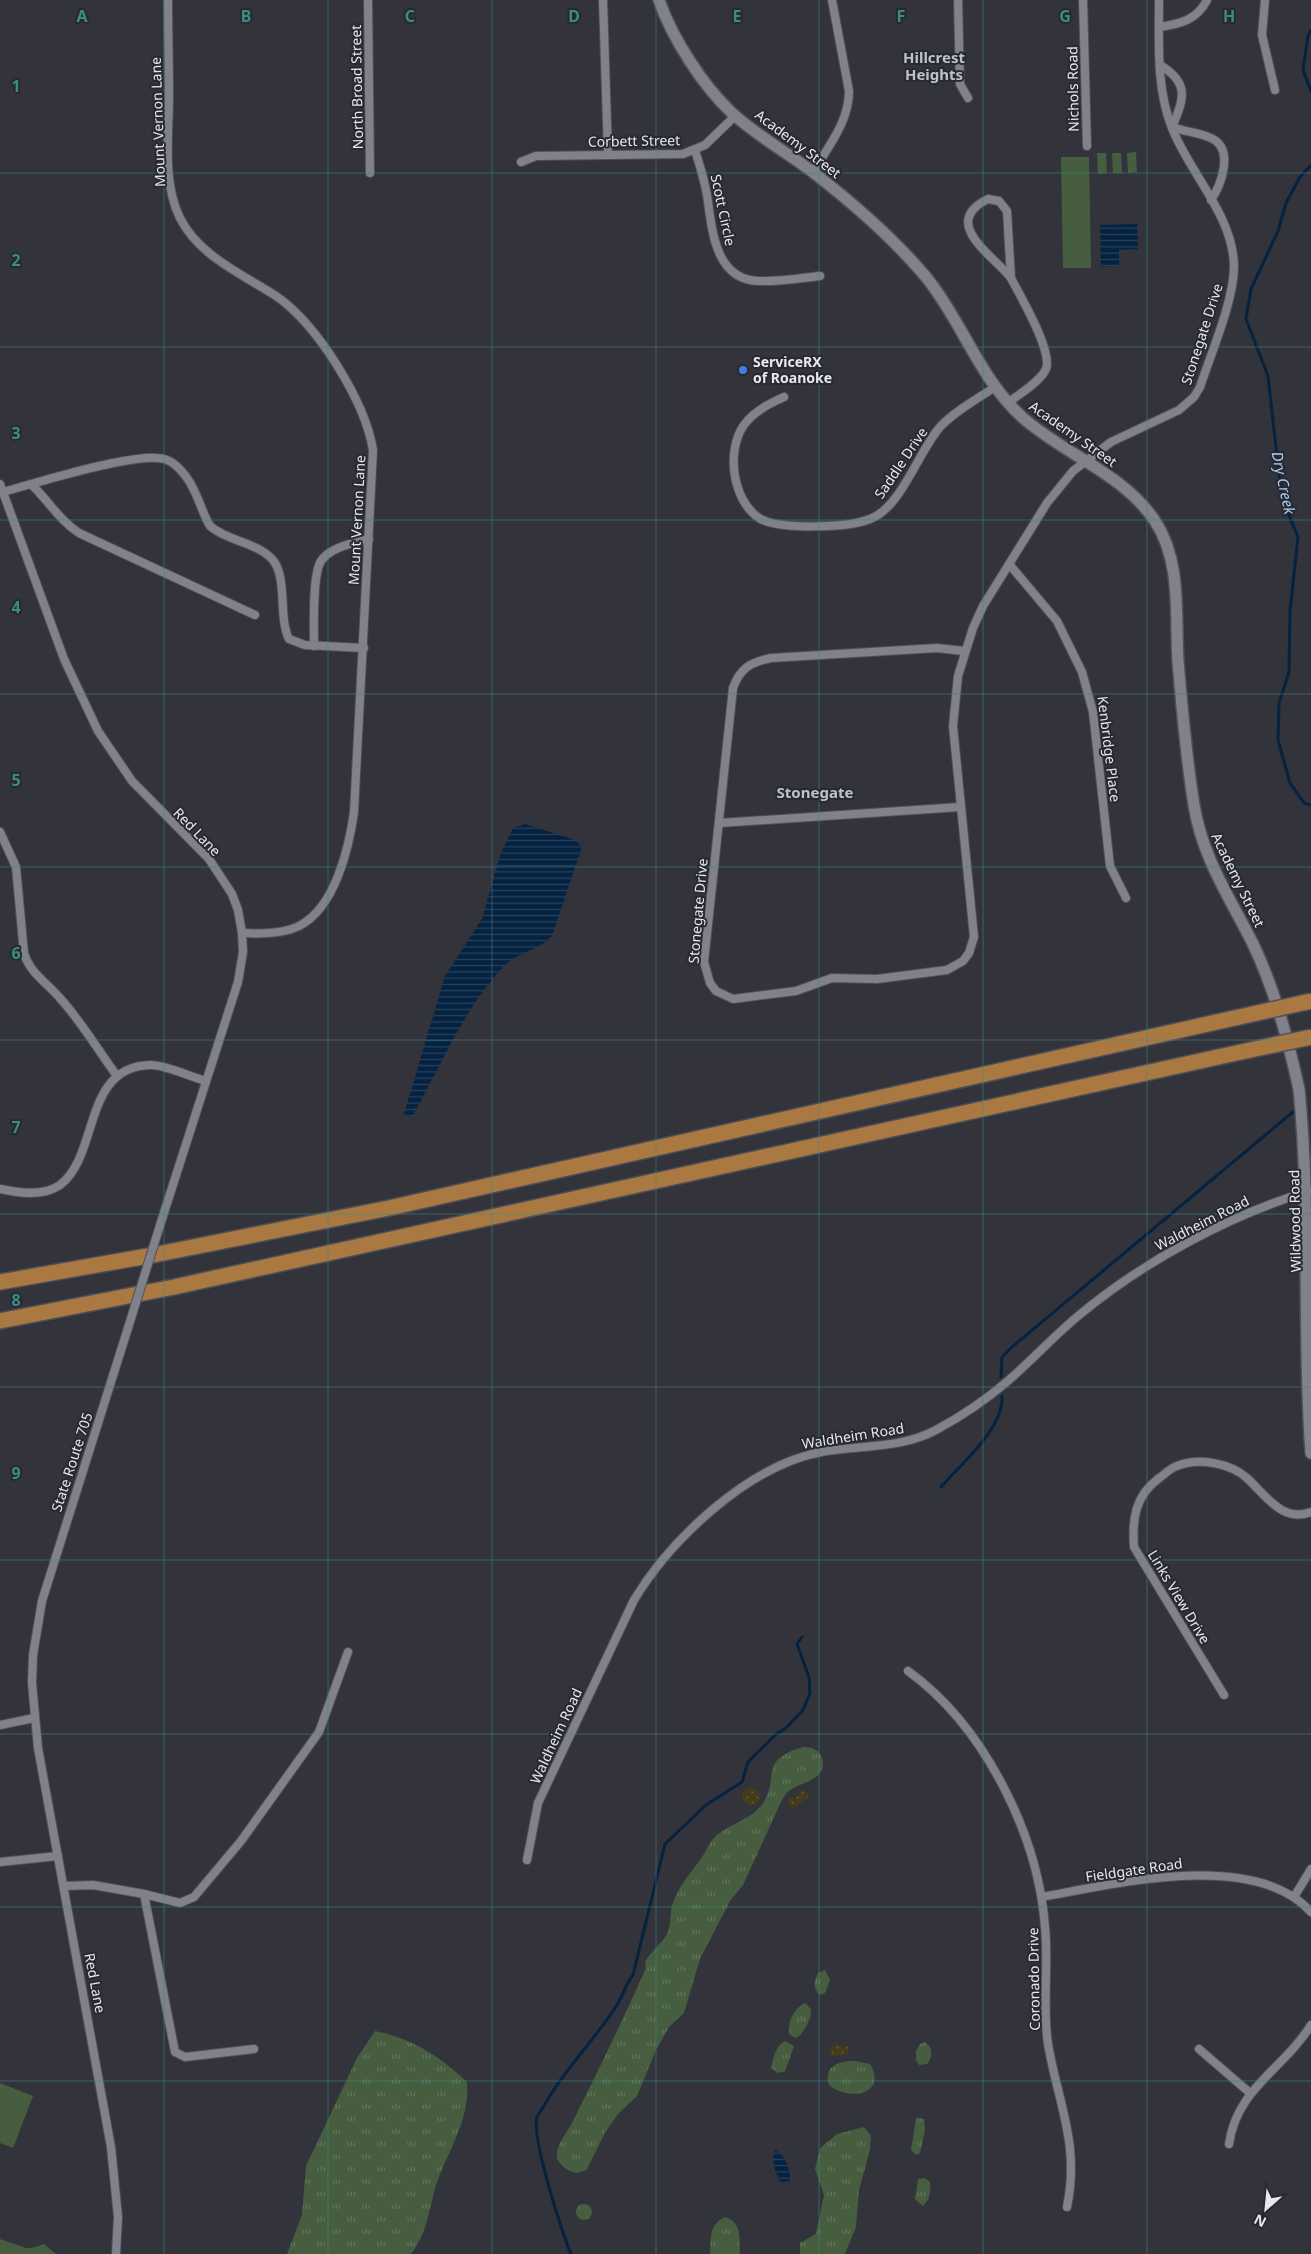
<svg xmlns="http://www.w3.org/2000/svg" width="1311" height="2254" viewBox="0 0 1311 2254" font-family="'Noto Sans',sans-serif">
<defs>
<pattern id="grass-tufts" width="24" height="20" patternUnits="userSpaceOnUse" patternTransform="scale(1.25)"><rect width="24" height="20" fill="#465e3f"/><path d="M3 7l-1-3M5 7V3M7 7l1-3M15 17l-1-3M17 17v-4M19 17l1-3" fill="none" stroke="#61755b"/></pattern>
<pattern id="sand-dots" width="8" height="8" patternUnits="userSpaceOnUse" patternTransform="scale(1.25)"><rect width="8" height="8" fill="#433b1b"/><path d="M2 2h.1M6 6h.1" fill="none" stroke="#5e573c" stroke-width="1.8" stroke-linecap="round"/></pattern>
<pattern id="water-rules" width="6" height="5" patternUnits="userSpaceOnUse" patternTransform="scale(1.25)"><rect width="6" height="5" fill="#052240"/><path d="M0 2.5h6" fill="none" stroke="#29425c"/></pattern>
</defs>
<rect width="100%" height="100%" fill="#32333b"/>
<g fill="url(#grass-tufts)">
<path d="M803,1747c8,0 16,2 19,11 7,22 -22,24 -33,33 -3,2 -5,6 -7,9l-39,85 -13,16 -30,58 -16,54 -15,14 -13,23 -19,46 -19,18 -12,17 -19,38c-12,9 -23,0 -30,-10 -2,-14 10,-26 16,-38 25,-50 50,-101 73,-153l-1,-6c6,-11 17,-18 23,-30 3,-9 2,-18 4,-26 6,-21 21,-35 32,-52 3,-5 6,-12 10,-16 13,-14 35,-17 47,-32 21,-29 -5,-45 42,-59z"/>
<path d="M825,1970l5,10 -5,13 -5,2c-8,-8 -6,-13 -2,-22z"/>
<path d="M805,2003l6,6c1,9 -7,25 -15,29l-6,-3c-4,-11 4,-27 15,-32z"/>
<path d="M375,2031c37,7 66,26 92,51 3,39 -19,68 -31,103 -7,24 -9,49 -25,69h-124l15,-39 4,-49 51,-108z"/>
<path d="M785,2041l9,5 -9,25 -7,2 -7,-5c2,-10 5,-23 14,-27z"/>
<path d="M925,2042c8,5 8,15 2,22l-8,1 -3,-5v-9l4,-7z"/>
<path d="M855,2061l15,3c18,30 -21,38 -41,21 -6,-19 10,-24 26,-24z"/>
<path d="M919,2118l5,1 1,12 -5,22 -4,2 -5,-5 5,-31z"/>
<path d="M864,2127l7,9 -1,14 -11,40 -3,37 -11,27h-45v-11l16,-9 8,-39 -9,-26 5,-21 17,-14z"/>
<path d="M925,2178l5,4c1,9 0,18 -7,24l-8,-7 3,-20z"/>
<circle cx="584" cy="2212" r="8"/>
<path d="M725,2217c18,6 14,22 15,37h-30c1,-16 -1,-30 15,-37z"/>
<path d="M0,2239l26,9h6l12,-4 12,10h-56z"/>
</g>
<g fill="url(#sand-dots)">
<circle cx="751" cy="1797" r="9"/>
<path d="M802,1791l7,2 -1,4 -15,12 -6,-5 2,-6 7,-1z"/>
<path d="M834,2045l14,1v9l-16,1 -3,-8z"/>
</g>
<g fill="#465e3f">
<path d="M1136,152l1,20 -9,1 -1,-20z"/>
<path d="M1106,153l1,20 -9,1 -1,-21z"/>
<path d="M1112,153h9l1,20h-9z"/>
<path d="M1061,157h28l2,111h-28z"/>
<path d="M0,2083l33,13 -20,52 -13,-5z"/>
</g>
<g fill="url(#water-rules)">
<path d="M1137,224l1,25 -19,1v16l-18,1 -1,-42z"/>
<path d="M525,824l50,16 7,7 -30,89c-13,14 -34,16 -48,30 -40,42 -62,98 -91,149l-4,2 -5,-3 41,-138 37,-57 18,-64 13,-27z"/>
<path d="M775,2150c10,4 16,20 15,31l-10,1c-5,-13 -9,-18 -5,-32z"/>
</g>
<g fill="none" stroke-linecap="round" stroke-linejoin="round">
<g stroke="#052240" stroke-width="3">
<path d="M1311,30l-3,6 -5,34 8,21"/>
<path d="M1311,165l-11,12 -14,26 -8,28 -27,58 -5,30 22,57 11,99 7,33 12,29 -8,74 -1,61 -10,31 -1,37 12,43 14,20 7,2"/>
<path d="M1001,1377l1,-20 10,-10 281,-235"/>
<path d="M941,1487c20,-23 63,-59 61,-91"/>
<path d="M571,2254c-9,-22 -40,-117 -34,-137 2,-4 6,-9 8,-13 20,-36 50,-64 72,-99 6,-10 9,-21 16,-30l32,-131 41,-39 36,-23 6,-20 27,-27 11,-7 17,-18 7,-17 -1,-16 -12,-33 5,-7"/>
</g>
<defs>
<g id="street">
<path d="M168,0c0,32 1,63 1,95 0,39 -7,87 11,123 19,38 62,56 96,78 41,28 89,105 97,154l-19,362c-5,36 -19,96 -55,114 -16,8 -39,8 -57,7"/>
<path d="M368,0l2,173"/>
<path d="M603,0l5,154"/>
<path d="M958,0l2,84 8,14"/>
<path d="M1083,0l4,146"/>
<path d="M1265,0l-3,35 13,55"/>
<path d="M1159,27c21,-3 38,-7 48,-27"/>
<path d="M1160,65c30,18 24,34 12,62 13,5 28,5 41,12 21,12 8,46 -2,61"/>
<path d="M695,151c5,14 9,29 12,44 5,33 7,85 52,86 20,1 42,-3 61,-5"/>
<path d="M521,162l15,-6 147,-2 22,-9 30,-29"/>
<path d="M813,172c15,-25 36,-50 36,-81l-17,-91"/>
<path d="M988,199l11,2 8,10 4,67c-17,-22 -72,-55 -23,-79z"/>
<path d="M784,397c-14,6 -31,15 -40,28 -18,25 -12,75 15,93 19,12 89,10 111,1 31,-11 48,-67 70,-92 15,-16 37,-28 55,-40"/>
<path d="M1008,403c11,-9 32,-21 38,-34 7,-18 -26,-73 -35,-91"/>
<path d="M0,484l64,175 34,72 34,50 77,78 23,35 6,16 4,23 1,19 -5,30 -76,237"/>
<path d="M31,484c26,-7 115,-34 136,-24 8,3 15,11 20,18 11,15 14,33 23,48 17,15 46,16 62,33 16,17 6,59 17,80l16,6 59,3"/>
<path d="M3,492l28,-8c17,16 28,36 48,49l176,82"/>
<path d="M1009,564l48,57 25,51 11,40 17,154 16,32"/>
<path d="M314,646c0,-18 -2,-71 7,-85 9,-14 33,-18 48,-22"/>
<path d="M964,651l-27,-3 -166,10c-20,4 -31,10 -38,30l-29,274 6,21 6,8 17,8 63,-8 36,-13 45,1 70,-9 16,-9 6,-8 5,-16 -21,-211 5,-50 15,-48 10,-22 64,-103 26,-32 38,-29 68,-32 15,-13 6,-10c11,-34 34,-86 34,-121 -1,-51 -44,-92 -62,-138 -16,-40 -13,-86 -13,-128"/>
<path d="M719,823l241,-16"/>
<path d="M0,832l16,35 8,86c6,20 22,29 35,44 22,24 39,53 58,79"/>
<path d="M0,1189c18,4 43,8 60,-4 40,-30 22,-119 91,-120 15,0 40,12 55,16"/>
<path d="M908,1671c76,55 130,163 137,256 4,39 -3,78 3,117 10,59 32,100 19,163"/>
<path d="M1224,1695l-90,-148c-2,-27 1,-51 24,-68 6,-4 12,-11 19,-13 21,-9 54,-3 71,13 18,17 35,44 63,33"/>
<path d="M0,1725l34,-7"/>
<path d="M527,1860l11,-57 96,-203c37,-61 114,-134 187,-148 38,-7 80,-3 115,-22 26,-14 51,-31 73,-50 24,-21 45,-44 69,-64 65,-54 149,-100 231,-125"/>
<path d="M0,1862l58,-6"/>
<path d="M64,1886l29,-1 51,9 31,158 10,5 69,-8"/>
<path d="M144,1894l36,9 14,-6 47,-56 78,-109 29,-80"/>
<path d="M1042,1897c72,-13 212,-48 269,15"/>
<path d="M1294,1897l17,-28"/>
<path d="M1199,2049l51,44"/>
<path d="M1229,2144c8,-56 54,-74 82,-119"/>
<path d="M116,2254l2,-37 -7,-70 -73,-399 -6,-65 1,-28 9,-54 86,-273"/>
</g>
<path id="secondary" d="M659,0c13,38 44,86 73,113 25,23 56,40 82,60 40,31 80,66 112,104 36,44 53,101 96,140 41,37 101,56 133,104 27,41 20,94 23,140 4,48 8,96 16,144 8,52 36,93 59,139 22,46 35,96 46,145 12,117 3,246 12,364"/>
<g id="highway">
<path d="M0,1282l148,-26 241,-48 850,-191"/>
<path d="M0,1321l174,-34 1076,-237"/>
</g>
</defs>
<use href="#street" stroke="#4f5057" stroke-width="10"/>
<use href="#secondary" stroke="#4f5057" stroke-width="14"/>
<use href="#highway" stroke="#4f5057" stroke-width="18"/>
<use href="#street" stroke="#80818b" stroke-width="8"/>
<use href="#secondary" stroke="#80818b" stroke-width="11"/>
<use href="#highway" stroke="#aa7942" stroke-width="15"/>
<defs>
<path id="street-bridge" d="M128,1328l34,-109"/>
<g id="highway-bridge">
<path d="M1239,1017l72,-16"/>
<path d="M1250,1050l61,-13"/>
</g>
</defs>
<use href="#street-bridge" stroke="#4f5057" stroke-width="10" stroke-linecap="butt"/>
<use href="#highway-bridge" stroke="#4f5057" stroke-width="18" stroke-linecap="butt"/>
<use href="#street-bridge" stroke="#80818b" stroke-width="8"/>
<use href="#highway-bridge" stroke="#aa7942" stroke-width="15"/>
</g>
<path fill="none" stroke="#3a8d87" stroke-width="1" stroke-opacity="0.55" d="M164,0v2254M328,0v2254M492,0v2254M656,0v2254M819,0v2254M983,0v2254M1147,0v2254M0,173h1311M0,347h1311M0,520h1311M0,694h1311M0,867h1311M0,1040h1311M0,1214h1311M0,1387h1311M0,1560h1311M0,1734h1311M0,1907h1311M0,2081h1311"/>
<circle fill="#3f7fe0" stroke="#282931" stroke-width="2" cx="743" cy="370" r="5"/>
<g text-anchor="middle" stroke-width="4" stroke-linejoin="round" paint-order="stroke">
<g font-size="14" fill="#e7e8ed" stroke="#282931">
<text transform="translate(357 87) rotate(-91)" y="5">North Broad Street</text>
<text transform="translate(1073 89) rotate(-91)" y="5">Nichols Road</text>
<text transform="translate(158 122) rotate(-92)" y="5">Mount Vernon Lane</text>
<text transform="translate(634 141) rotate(-1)" y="5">Corbett Street</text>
<text transform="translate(798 144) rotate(37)" y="5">Academy Street</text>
<text transform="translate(723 210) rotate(78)" y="5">Scott Circle</text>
<text transform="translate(1202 334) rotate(-72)" y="5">Stonegate Drive</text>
<text transform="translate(1073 434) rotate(35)" y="5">Academy Street</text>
<text transform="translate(901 463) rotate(-56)" y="5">Saddle Drive</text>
<text transform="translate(357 520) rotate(-87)" y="5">Mount Vernon Lane</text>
<text transform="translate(1109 749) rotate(83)" y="5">Kenbridge Place</text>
<text transform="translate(197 832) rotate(46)" y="5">Red Lane</text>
<text transform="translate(1238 880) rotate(64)" y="5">Academy Street</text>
<text transform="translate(698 911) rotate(-85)" y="5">Stonegate Drive</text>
<text transform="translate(1295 1221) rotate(-91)" y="5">Wildwood Road</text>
<text transform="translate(1202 1223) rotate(-27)" y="5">Waldheim Road</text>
<text transform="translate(853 1436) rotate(-9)" y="5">Waldheim Road</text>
<text transform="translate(72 1462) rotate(-72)" y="5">State Route 705</text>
<text transform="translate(1179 1597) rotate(59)" y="5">Links View Drive</text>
<text transform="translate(556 1736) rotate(-65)" y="5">Waldheim Road</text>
<text transform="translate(1134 1870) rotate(-8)" y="5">Fieldgate Road</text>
<text transform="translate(1034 1979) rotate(-91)" y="5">Coronado Drive</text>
<text transform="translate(95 1983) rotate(79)" y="5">Red Lane</text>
</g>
<g font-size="14" font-weight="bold" fill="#e7e8ed" stroke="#282931" text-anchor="start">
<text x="753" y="367">ServiceRX<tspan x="753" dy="16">of Roanoke</tspan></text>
</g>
<g font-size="15" font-weight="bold" fill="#bec0cb" stroke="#282931">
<text x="934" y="63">Hillcrest<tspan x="934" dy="17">Heights</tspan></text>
<text x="815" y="798">Stonegate</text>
</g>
<g font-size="15" font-style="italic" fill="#aacdf5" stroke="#282931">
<text transform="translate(1283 483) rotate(78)" y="5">Dry Creek</text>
</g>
</g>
<g font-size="16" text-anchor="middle" font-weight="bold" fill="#3a8d87" stroke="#282931" stroke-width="4" stroke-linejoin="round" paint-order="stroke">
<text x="82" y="22">A</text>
<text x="246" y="22">B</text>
<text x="410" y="22">C</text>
<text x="574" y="22">D</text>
<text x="737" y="22">E</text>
<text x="901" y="22">F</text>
<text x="1065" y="22">G</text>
<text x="1229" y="22">H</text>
<text x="16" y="92">1</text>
<text x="16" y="266">2</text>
<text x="16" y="439">3</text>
<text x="16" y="613">4</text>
<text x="16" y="786">5</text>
<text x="16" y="959">6</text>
<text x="16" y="1133">7</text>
<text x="16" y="1306">8</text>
<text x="16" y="1479">9</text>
</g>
<g transform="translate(1266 2209) rotate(207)" stroke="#282931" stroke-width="4" paint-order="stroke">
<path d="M0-4L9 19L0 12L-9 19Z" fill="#e7e8ed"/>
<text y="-8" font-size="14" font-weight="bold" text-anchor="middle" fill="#e7e8ed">N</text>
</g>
</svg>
